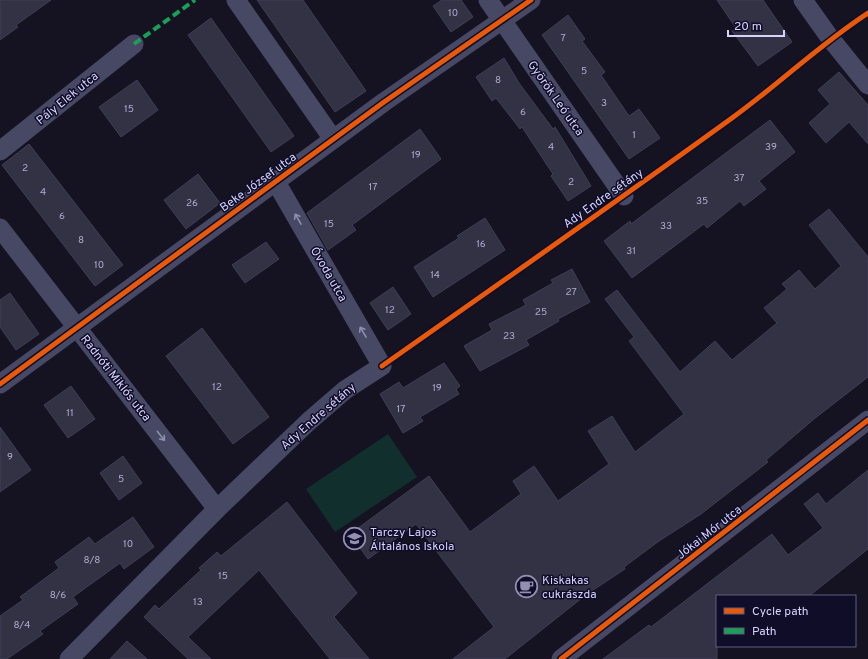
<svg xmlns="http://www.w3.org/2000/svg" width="868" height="659" viewBox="0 0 868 659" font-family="Overpass,sans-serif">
<rect width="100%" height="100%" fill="#151322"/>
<path fill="#102f2d" d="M388,434l29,43 -82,55 -29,-43z"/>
<g fill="#333144" stroke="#403e56">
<path d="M0,0h51l-35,25 2,2 -18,13z"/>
<path d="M257,0h46l63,91 -31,21z"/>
<path d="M442,0h19l12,17 -22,15 -18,-26z"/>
<path d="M717,0h46l29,42 -34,24 -26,-35 4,-3z"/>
<path d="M568,15l17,24 -3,2 23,31 -4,3 28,41 10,-7 21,29 -31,21 -87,-124z"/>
<path d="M211,18l83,118 -23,16 -83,-117z"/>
<path d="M504,58l15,25 34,46 2,-2 36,59 -23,15 -17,-25 2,-2 -31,-47 -2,2 -24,-31 -4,3 -16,-24z"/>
<path d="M839,72l29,33v39l-19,-22 -23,21 -17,-20 21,-19 -12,-14z"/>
<path d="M137,80l21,30 -37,27 -22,-30z"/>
<path d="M770,120l25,32 -36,29 7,8 -22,17 -4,-5 -33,27 -3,-4 -72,54 -28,-37 26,-20 1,3z"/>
<path d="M420,129l21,30 -89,66 4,5 -28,20 -21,-37z"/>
<path d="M29,144l94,121 -28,21 -93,-121z"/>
<path d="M198,174l22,29 -34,26 -22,-29z"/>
<path d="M829,209l39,48v120l-54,42 -48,41 2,2 -67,52 -42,27 -35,26 1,2 -38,25 -82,65h-52l41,-32 -78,-103 -48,35 -18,-25 79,-58 41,56 51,-38 -8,-13 21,-15 24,35 51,-37 -21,-33 24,-15 23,36 49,-38 -55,-73 5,-4 -29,-38 12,-9 63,82 35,-31 17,19 45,-37 -13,-15 23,-19 -5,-5 17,-14 16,19 26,-23 -32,-41z"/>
<path d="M485,218l20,32 -72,47 -19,-30 45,-29 -2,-2z"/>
<path d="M266,242l13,17 -34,24 -13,-18z"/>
<path d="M572,269l18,33 -32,17 1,2 -33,19 3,5 -49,26 -16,-25 28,-16 -3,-6 37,-19 -3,-5 30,-17 -2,-3z"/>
<path d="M393,287l18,27 -23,16 -18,-27z"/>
<path d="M10,293l29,41 -23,16 -16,-23v-27z"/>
<path d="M202,328l67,89 -36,27 -67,-88z"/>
<path d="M444,363l16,23 -4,3 3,5 -39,23 3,4 -20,12 -23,-39 19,-12 4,6z"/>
<path d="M71,386l24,33 -27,19 -24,-33z"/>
<path d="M0,427l31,43 -31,22z"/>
<path d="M123,456l19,27 -23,17 -19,-27z"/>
<path d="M868,470v79l-59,47h-92v63h-114l46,-34 2,2 121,-93 16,21 35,-27 -19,-24 14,-11 8,11z"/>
<path d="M287,502l70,91 -23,24 35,42h-39l-71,-89 -71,67 23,22h-23l-44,-42 11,-12 4,4 42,-39 -2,-2 18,-16 4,4z"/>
<path d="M133,517l21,30 -30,22 -4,-6 -47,34 5,7 -38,27 3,3 -36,25h-7v-43l23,-16 -3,-3 39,-29 -4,-6 34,-25 6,7z"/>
<path d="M127,641l20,18h-37z"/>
</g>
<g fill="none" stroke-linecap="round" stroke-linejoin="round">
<g stroke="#474863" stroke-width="19">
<path d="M236,0l97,139"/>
<path d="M488,0l136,196"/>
<path d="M803,0l27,38 38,47"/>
<path d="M0,151l134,-107"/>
<path d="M0,228l217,281"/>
<path d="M0,384l384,-282 147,-102"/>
<path d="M69,659l148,-150 91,-87 37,-32 37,-24 -106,-184"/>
<path d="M561,659l307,-239"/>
</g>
<path stroke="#1a9f57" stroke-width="4" stroke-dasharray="8 4" stroke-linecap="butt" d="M134,44l61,-44"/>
<defs>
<g id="cycleway">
<path d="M382,366c117,-82 234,-164 350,-248 47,-34 87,-73 136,-105"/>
<path d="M0,384l384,-282 147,-102"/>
<path d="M561,659l307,-239"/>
</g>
</defs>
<use href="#cycleway" stroke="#100d28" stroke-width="8"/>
<use href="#cycleway" stroke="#e8590c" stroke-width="5"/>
</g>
<defs><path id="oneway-shaft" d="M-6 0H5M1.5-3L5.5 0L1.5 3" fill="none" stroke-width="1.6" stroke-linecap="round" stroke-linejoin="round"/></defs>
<g stroke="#8e8eb1">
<use href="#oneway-shaft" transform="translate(298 219) rotate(-120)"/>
<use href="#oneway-shaft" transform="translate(363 332) rotate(-120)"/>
<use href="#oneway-shaft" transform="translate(161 436) rotate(52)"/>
</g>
<defs>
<symbol id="school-ring" viewBox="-11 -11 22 22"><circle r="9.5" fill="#100d28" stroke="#9290b2" stroke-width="1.5"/><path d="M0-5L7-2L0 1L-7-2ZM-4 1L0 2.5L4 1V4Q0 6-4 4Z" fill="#9290b2"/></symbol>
<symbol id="cafe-ring" viewBox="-11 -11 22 22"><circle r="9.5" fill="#100d28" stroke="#9290b2" stroke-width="1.5"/><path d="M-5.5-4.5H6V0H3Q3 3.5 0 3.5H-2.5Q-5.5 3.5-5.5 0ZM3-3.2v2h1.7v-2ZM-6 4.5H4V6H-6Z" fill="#9290b2"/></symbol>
</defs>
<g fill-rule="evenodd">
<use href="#school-ring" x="342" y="526" width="25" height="25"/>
<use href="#cafe-ring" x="514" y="574" width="25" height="25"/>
</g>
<g text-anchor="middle" stroke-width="3" stroke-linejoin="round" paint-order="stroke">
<g font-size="10" fill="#adabd0">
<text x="453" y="16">10</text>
<text x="563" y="41">7</text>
<text x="584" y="74">5</text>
<text x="498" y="83">8</text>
<text x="604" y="106">3</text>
<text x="129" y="112">15</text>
<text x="523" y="115">6</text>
<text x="634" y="138">1</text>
<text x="551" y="150">4</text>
<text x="771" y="150">39</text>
<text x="416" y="158">19</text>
<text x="25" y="171">2</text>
<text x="739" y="181">37</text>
<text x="571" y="185">2</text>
<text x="373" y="190">17</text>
<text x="43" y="195">4</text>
<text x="702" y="204">35</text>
<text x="192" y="206">26</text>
<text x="62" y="219">6</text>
<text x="329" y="227">15</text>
<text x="666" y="229">33</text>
<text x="81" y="243">8</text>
<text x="481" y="247">16</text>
<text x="631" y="254">31</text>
<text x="99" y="268">10</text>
<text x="435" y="278">14</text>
<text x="571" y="295">27</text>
<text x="390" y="313">12</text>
<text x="541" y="315">25</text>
<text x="509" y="339">23</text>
<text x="217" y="390">12</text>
<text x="437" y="391">19</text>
<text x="401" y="412">17</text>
<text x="70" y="416">11</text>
<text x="10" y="460">9</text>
<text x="121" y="482">5</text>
<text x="128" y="547">10</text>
<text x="92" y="563">8/8</text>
<text x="223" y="579">15</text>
<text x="58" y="598">8/6</text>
<text x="198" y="605">13</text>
<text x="22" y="628">8/4</text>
</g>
<g font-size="12" fill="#d6d4ff" stroke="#100d28">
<text transform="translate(67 98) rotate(-39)" y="4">Pály Elek utca</text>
<text transform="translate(556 98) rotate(55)" y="4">Györök Leó utca</text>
<text transform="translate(258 182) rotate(-36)" y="4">Beke József utca</text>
<text transform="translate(603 198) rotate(-35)" y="4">Ady Endre sétány</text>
<text transform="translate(329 274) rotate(60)" y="4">Óvoda utca</text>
<text transform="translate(116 378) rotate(52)" y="4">Radnóti Miklós utca</text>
<text transform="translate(318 416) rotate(-41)" y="4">Ady Endre sétány</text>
<text transform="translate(709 532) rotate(-38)" y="4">Jókai Mór utca</text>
</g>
<g font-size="12" fill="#d6d4ff" stroke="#100d28" text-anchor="start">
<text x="370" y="536">Tarczy Lajos<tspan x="370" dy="14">Általános Iskola</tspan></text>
<text x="542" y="584">Kiskakas<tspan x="542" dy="14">cukrászda</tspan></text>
</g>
</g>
<rect x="716" y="595" width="140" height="52" fill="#100d28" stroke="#5f5d7e"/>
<rect x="724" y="608" width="20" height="6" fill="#e8590c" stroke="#5f5d7e"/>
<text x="752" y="615" font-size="12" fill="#d6d4ff">Cycle path</text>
<rect x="724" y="628" width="20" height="6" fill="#1a9f57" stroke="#5f5d7e"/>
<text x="752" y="635" font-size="12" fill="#d6d4ff">Path</text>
<path d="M728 30v6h56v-6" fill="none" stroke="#d6d4ff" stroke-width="2"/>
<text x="734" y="30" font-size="12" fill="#d6d4ff" stroke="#100d28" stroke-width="3" paint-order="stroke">20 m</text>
</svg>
